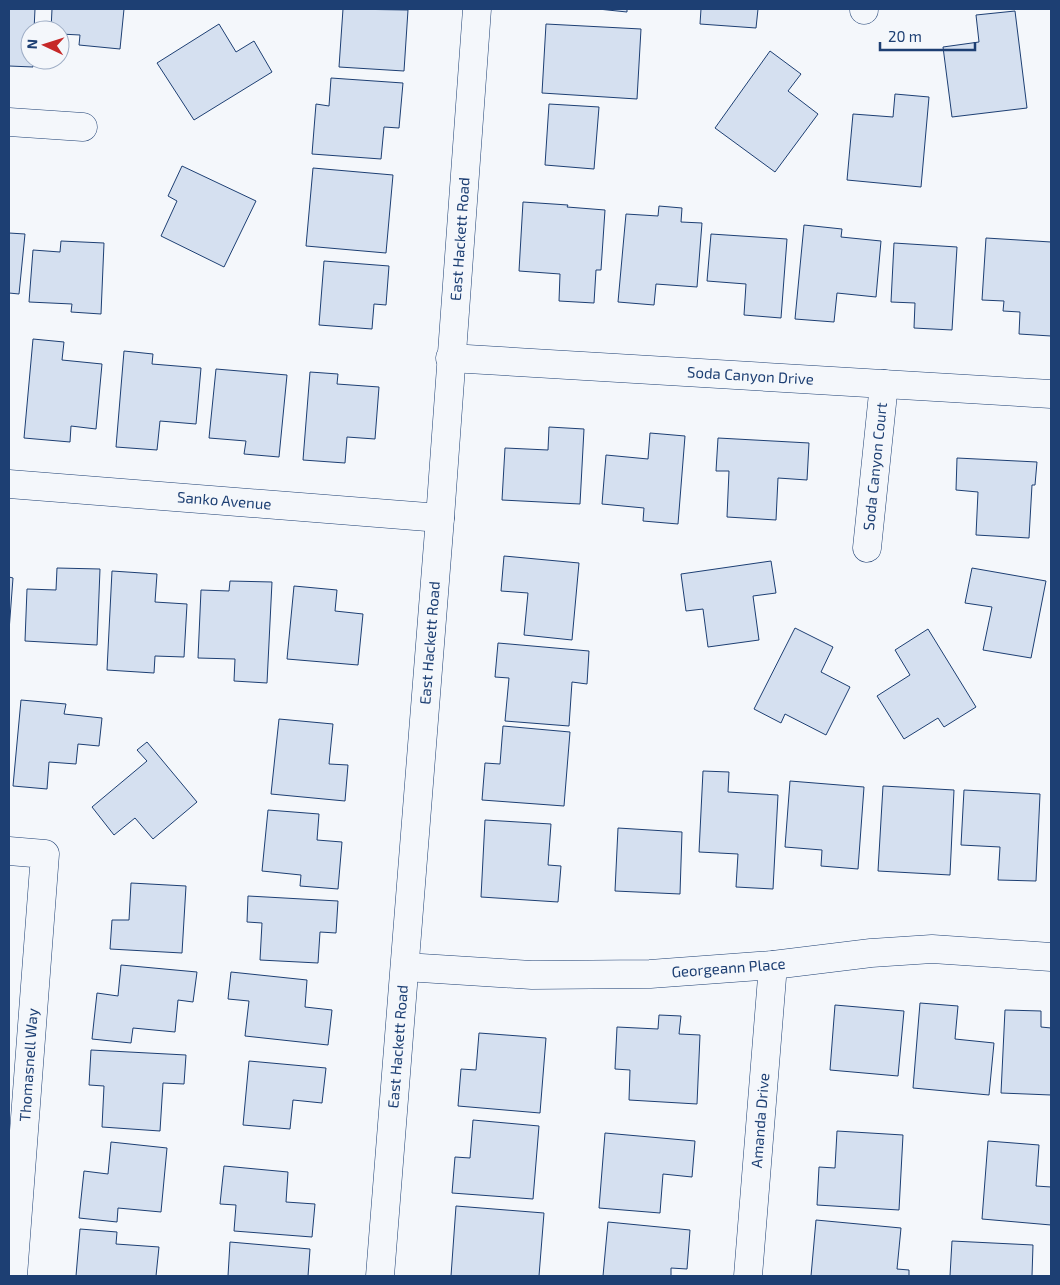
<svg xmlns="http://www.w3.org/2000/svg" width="1060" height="1285" viewBox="0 0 1060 1285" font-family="'Exo 2',sans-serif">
<rect width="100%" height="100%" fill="#f4f7fb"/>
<g fill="#d5e0f0" stroke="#1d3f73">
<path d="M9,9h26l-1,21h-4v30h3v7l-24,-1z"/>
<path d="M52,9h72l-4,40 -41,-4 1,-10 -20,-1v-4h-9z"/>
<path d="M343,9l65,1 -4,61 -65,-4z"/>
<path d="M598,9h29v3z"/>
<path d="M701,9h57l-2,19 -56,-4z"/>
<path d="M1015,11l12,97 -75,9 -9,-70 36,-5 -3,-27z"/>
<path d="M219,24l17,28 18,-11 18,31 -78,48 -37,-57z"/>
<path d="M546,24l95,5 -4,70 -95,-6z"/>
<path d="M770,51l31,23 -13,17 30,23 -43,58 -60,-44z"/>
<path d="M331,78l72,5 -4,45 -15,-1 -3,32 -69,-5 4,-50 13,2z"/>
<path d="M895,94l34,3 -8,90 -74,-7 6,-66 40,3z"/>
<path d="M549,104l50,3 -5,62 -49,-4z"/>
<path d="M182,166l74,35 -32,66 -63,-31 16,-35 -9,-5z"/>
<path d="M313,168l80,7 -7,78 -80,-7z"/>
<path d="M523,202l45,3 -1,2 38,3 -4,60h-5l-2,33 -35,-2 1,-27 -41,-3z"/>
<path d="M659,206l23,2 -1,14 21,1 -5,64 -41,-3 -2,21 -36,-3 8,-88 32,2z"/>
<path d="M804,225l38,4 -1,8 40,4 -5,56 -39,-4 -3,29 -39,-3z"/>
<path d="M9,233l16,1 -6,60 -10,-1z"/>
<path d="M711,234l76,5 -6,79 -37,-3 2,-31 -39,-3z"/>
<path d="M986,238l65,4v94l-32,-2 1,-22 -17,-1 1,-10 -22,-1z"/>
<path d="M61,241l43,2 -3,71 -30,-2 1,-8 -43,-2 4,-52 27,2z"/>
<path d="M894,243l63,4 -5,83 -38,-2 1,-25 -24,-1z"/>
<path d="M324,261l65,5 -3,39 -12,-1 -2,25 -53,-4z"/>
<path d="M33,339l31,3 -2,18 40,4 -6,65 -25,-3 -1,16 -46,-4z"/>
<path d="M124,351l29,3 -1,10 49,4 -5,56 -36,-3 -3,29 -41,-3z"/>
<path d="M216,369l71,6 -8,82 -35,-3 2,-13 -37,-3z"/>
<path d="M310,372l28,2 -1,10 42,3 -4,52 -28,-2 -2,26 -42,-3z"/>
<path d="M549,427l35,2 -4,75 -78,-4 3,-52 43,2z"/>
<path d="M650,433l35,3 -7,88 -35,-3 1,-13 -42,-4 4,-49 42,4z"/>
<path d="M718,438l91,5 -2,37 -29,-2 -2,42 -49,-3 2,-46h-13z"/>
<path d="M957,458l80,4 -2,23h-3l-3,53 -53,-3 2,-43 -22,-2z"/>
<path d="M504,556l75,7 -7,77 -48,-5 4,-42 -27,-2z"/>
<path d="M771,561l5,32 -23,3 6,44 -51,7 -5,-38 -17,2 -5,-37z"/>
<path d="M57,568l43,1 -3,76 -72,-4 2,-52 29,1z"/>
<path d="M972,568l74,13 -15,77 -48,-8 9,-43 -27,-4z"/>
<path d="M112,571l45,3 -2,28 32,2 -3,53 -29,-1 -1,17 -47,-3z"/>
<path d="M9,577l4,1 -4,53z"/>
<path d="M230,581l42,1 -5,101 -33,-2 1,-22 -37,-1 3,-68 28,1z"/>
<path d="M294,586l43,4 -2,21 28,3 -5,51 -71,-6z"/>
<path d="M795,628l38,19 -12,25 29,15 -24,48 -41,-21 -4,9 -27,-14z"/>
<path d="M928,629l48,78 -32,20 -6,-9 -34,21 -27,-43 33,-21 -15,-25z"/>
<path d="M498,643l91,8 -2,33 -15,-2 -3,44 -64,-5 4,-43 -14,-1z"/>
<path d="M21,700l45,4 -2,10 38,4 -3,28 -21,-2 -2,20 -27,-2 -2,27 -34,-3z"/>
<path d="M279,719l54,5 -4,40 19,1 -3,36 -74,-7z"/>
<path d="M503,726l67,6 -6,74 -82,-6 3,-37 15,1z"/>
<path d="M147,742l50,60 -44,37 -18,-21 -21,17 -22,-28 55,-46 -10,-11z"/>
<path d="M703,771l26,1 -1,20 50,3 -5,94 -37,-2 2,-33 -39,-2z"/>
<path d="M790,781l74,6 -6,82 -37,-3 1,-16 -37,-3z"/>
<path d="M883,786l71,4 -4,85 -72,-4z"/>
<path d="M964,790l76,4 -4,87 -38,-1 2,-33 -39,-2z"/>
<path d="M268,810l51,4 -2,26 25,2 -4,47 -38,-3 1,-11 -39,-4z"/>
<path d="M485,820l66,4 -3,41 13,1 -3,36 -77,-5z"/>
<path d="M618,828l64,4 -2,62 -65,-3z"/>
<path d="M131,883l55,3 -4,67 -72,-4 2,-29h17z"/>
<path d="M248,896l90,5 -2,32 -16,-1 -2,31 -58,-3 2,-37 -15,-1z"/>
<path d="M121,965l76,7 -4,30 -15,-2 -3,32 -42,-4 -2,15 -39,-4 5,-46 21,3z"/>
<path d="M231,972l76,8 -2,27 27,3 -4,35 -83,-9 4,-35 -21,-2z"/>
<path d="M920,1003l38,3 -3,33 39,4 -5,52 -76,-7z"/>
<path d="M835,1005l69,6 -6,65 -68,-6z"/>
<path d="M1005,1010l36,1v16l10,1v67l-50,-2z"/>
<path d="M659,1015l22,1 -2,18 21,1 -3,69 -68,-4 1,-30 -15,-1 2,-42 41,2z"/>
<path d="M479,1033l67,5 -6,75 -82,-7 3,-37 15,1z"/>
<path d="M91,1050l95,5 -2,29 -21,-1 -3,48 -58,-4 2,-41 -15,-1z"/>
<path d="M249,1061l77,7 -4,35 -29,-3 -3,29 -47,-4z"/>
<path d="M473,1120l66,6 -6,73 -81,-6 3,-36 15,1z"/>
<path d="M837,1131l66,4 -4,75 -82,-5 2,-38 16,1z"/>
<path d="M605,1133l90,8 -3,36 -29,-3 -3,39 -61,-5z"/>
<path d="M988,1141l51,4 -3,41 15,1v38l-69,-6z"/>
<path d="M111,1142l56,6 -6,64 -43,-4 -1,14 -38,-4 5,-47 24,3z"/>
<path d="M224,1166l64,6 -2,30 29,2 -3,33 -78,-6 2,-26 -16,-1z"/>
<path d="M456,1206l88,7 -5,63h-88z"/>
<path d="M816,1220l85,8 -4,41 12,1v6h-98z"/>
<path d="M608,1222l82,8 -3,39 -16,-1v8h-68z"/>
<path d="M80,1229l37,3 -1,12 43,3 -3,29h-80z"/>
<path d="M952,1241l81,4 -1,31h-82z"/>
<path d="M230,1242l80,7 -2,27h-80z"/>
</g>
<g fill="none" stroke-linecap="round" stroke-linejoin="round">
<defs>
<g id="minor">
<path d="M864,10v-1"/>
<path d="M9,122l74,5"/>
<path id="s1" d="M450,358l601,36"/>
<path id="s2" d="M9,484l431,34"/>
<path id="s3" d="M867,548l17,-164"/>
<path d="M9,851l36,3 -32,422"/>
<path id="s4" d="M405,967l127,8 118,-1 123,-9 98,-12 61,-4 119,8"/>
<path id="s5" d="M380,1276l60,-758 37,-509"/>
<path id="s6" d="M748,1276l25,-311"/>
</g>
</defs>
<use href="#minor" stroke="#1d3f73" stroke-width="29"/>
<use href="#minor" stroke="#f4f7fb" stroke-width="28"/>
</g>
<g text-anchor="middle" stroke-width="4" stroke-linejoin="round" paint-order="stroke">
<g font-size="15" fill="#1d3f73" stroke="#f4f7fb">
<text dy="5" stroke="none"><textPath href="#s5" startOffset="1040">East Hackett Road</textPath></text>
<text dy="5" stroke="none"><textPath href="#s1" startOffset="301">Soda Canyon Drive</textPath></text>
<text dy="5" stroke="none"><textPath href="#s3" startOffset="82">Soda Canyon Court</textPath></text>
<text dy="5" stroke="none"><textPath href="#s2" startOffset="216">Sanko Avenue</textPath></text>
<text dy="5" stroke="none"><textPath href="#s5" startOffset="635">East Hackett Road</textPath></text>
<text dy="5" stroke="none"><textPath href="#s4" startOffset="324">Georgeann Place</textPath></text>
<text dy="5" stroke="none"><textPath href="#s5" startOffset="230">East Hackett Road</textPath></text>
<text transform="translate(29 1065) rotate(-86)" y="5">Thomasnell Way</text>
<text dy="5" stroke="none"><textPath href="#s6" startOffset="156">Amanda Drive</textPath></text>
</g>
</g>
<rect width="1060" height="1285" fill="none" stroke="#1d3f73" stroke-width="20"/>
<g transform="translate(45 45) rotate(274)"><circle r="24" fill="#f4f7fb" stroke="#9eadc5"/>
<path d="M0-4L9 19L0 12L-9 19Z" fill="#c62828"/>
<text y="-8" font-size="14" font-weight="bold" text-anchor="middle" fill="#1d3f73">N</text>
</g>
<path d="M880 42v8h95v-8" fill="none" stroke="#1d3f73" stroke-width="2.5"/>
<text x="888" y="42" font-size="15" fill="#1d3f73" stroke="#f4f7fb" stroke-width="4" paint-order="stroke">20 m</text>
</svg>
